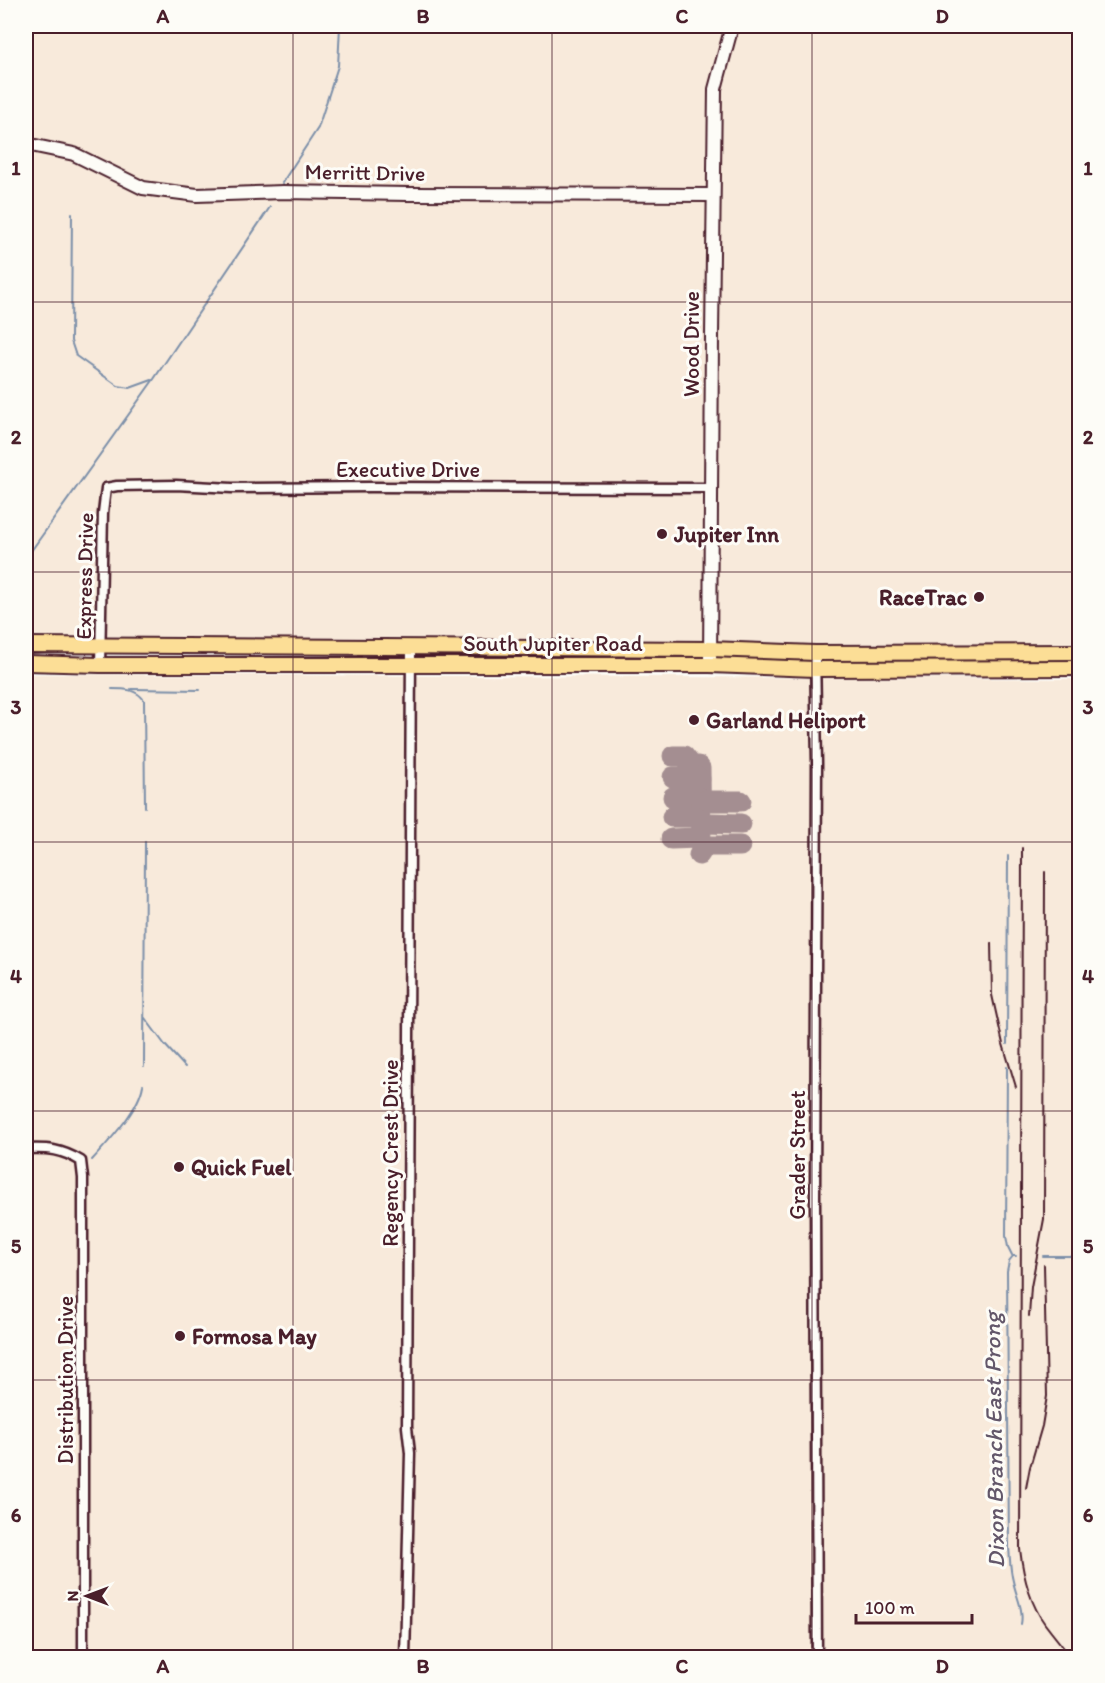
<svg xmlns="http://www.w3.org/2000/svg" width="1105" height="1683" viewBox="0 0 1105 1683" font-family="Itim,sans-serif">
<rect width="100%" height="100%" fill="#fdfcf7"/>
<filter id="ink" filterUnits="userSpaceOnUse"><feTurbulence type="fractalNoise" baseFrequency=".0167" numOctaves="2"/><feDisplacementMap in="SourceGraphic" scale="12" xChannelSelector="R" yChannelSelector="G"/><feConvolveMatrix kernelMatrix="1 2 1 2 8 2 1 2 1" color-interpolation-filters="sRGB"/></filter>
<g filter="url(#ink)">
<g fill="#f8eadb">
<path d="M26,26h1053v620l-1053,-5z"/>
<path d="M26,674l1053,5v978l-1053,1z"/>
</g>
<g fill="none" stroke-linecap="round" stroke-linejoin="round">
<g stroke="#7b8fa9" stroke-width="2">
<path d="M282,183l36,-55 20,-62 2,-40"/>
<path d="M72,213l-1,128 5,15 42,30 12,2 22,-8"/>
<path d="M26,558l128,-179 116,-172"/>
<path d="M112,689c13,0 24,0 32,11l1,107"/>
<path d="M131,689l69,1"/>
<path d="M145,1018l20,27 20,22"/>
<path d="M1007,1044l1,-188"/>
<path d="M144,1066l1,-224"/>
<path d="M1007,1067l-1,169 2,11 4,8"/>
<path d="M92,1160c17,-19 47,-50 51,-75"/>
<path d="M1016,1256h-3l-4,5 -2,10 2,276c1,11 1,23 4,34 3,15 11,28 8,43"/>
<path d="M1043,1256h37"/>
</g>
<g stroke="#a48e91" stroke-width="21">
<path d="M673,756h11l8,10h6l2,2 1,84 -2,3"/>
<path d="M673,777h24l3,2"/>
<path d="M673,797h25l3,3"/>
<path d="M701,804l3,-3h37"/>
<path d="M672,817h25l4,3"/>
<path d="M701,826l4,-3 36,1"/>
<path d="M671,839l27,-1 3,3"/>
<path d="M701,848l3,-2h36"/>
</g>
<defs>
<g id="street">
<path d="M815,653l2,111 -2,436 2,458"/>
<path d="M100,665l3,-152 3,-25 11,-2 59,-1 56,3 139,-1 340,1"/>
<path d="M26,1149c22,-1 35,0 55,12l2,17v480"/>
<path d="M405,1658l5,-205 -3,-26 4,-779"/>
</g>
<g id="secondary">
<path d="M26,144l48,10 69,34 54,7 86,-3 125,2 305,1"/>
<path d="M710,665l2,-329 3,-247 17,-63"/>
</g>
<g id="primary">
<path d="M26,645l684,4 105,4 265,-1"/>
<path d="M26,663l74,2h610l105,4 265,-1"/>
</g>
</defs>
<use href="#street" stroke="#4a1f2b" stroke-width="13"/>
<use href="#secondary" stroke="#4a1f2b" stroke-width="16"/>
<use href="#primary" stroke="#4a1f2b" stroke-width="18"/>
<use href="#street" stroke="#fdfcf7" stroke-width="8"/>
<use href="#secondary" stroke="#fdfcf7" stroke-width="12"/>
<use href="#primary" stroke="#fcde96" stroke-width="14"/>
<g stroke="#4a1f2b" stroke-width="2">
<path d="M1022,848l-2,701c3,26 9,53 25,75 9,12 18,23 27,34"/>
<path d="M991,943l1,52 11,49 13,43"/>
<path d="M1029,1316l2,-29 13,-68 1,-347"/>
<path d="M1026,1488l4,-21 12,-41 5,-30 -3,-131"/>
</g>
</g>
</g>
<path fill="none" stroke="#4a1f2b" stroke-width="1.5" stroke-opacity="0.55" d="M293,26v1632M552,26v1632M812,26v1632M26,302h1054M26,572h1054M26,842h1054M26,1111h1054M26,1380h1054"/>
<g fill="#4a1f2b" stroke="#fdfcf7" stroke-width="2">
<circle cx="662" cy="534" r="6"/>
<circle cx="979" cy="597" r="6"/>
<circle cx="694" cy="720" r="6"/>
<circle cx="179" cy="1167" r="6"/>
<circle cx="180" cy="1336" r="6"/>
</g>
<g text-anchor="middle" stroke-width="6" stroke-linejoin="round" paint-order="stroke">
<g font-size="22" fill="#4a1f2b" stroke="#fdfcf7">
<text transform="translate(365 172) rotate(1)" y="8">Merritt Drive</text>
<text transform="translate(691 344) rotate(-90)" y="8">Wood Drive</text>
<text x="408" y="477">Executive Drive</text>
<text transform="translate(84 576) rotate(-89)" y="8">Express Drive</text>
<text x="553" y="651">South Jupiter Road</text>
<text transform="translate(390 1153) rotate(-90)" y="8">Regency Crest Drive</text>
<text transform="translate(797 1155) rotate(-90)" y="8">Grader Street</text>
<text transform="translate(65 1380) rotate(-90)" y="8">Distribution Drive</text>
</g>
<g font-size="22" font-weight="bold" fill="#4a1f2b" stroke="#fdfcf7" text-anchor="start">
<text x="674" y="542">Jupiter Inn</text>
<text x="967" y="605" text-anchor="end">RaceTrac</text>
<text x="706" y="728">Garland Heliport</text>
<text x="191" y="1175">Quick Fuel</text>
<text x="192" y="1344">Formosa May</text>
</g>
<g font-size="24" font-style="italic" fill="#63576a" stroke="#fdfcf7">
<text transform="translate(994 1440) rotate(-91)" y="8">Dixon Branch East Prong</text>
</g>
</g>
<rect width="1105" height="1683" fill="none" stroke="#fdfcf7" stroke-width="66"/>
<g transform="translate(87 1596) rotate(270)" stroke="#fdfcf7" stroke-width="4.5" paint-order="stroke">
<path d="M0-4.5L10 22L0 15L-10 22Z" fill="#4a1f2b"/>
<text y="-9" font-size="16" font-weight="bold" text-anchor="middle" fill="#4a1f2b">N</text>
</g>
<path d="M856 1614v9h116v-9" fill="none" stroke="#4a1f2b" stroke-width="3"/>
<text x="865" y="1614" font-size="18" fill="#4a1f2b" stroke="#fdfcf7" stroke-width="4.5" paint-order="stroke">100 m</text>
<rect x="33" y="33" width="1039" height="1617" fill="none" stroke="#4a1f2b" stroke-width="2"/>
<g font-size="20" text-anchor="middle" font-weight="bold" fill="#4a1f2b">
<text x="163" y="23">A</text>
<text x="423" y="23">B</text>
<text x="682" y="23">C</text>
<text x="942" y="23">D</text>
<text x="16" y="175">1</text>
<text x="1088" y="175">1</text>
<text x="16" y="444">2</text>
<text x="1088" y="444">2</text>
<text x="16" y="714">3</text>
<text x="1088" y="714">3</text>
<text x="16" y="983">4</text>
<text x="1088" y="983">4</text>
<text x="16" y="1253">5</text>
<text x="1088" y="1253">5</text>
<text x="16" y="1522">6</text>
<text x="1088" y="1522">6</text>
<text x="163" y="1673">A</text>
<text x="423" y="1673">B</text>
<text x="682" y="1673">C</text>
<text x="942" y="1673">D</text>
</g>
</svg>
